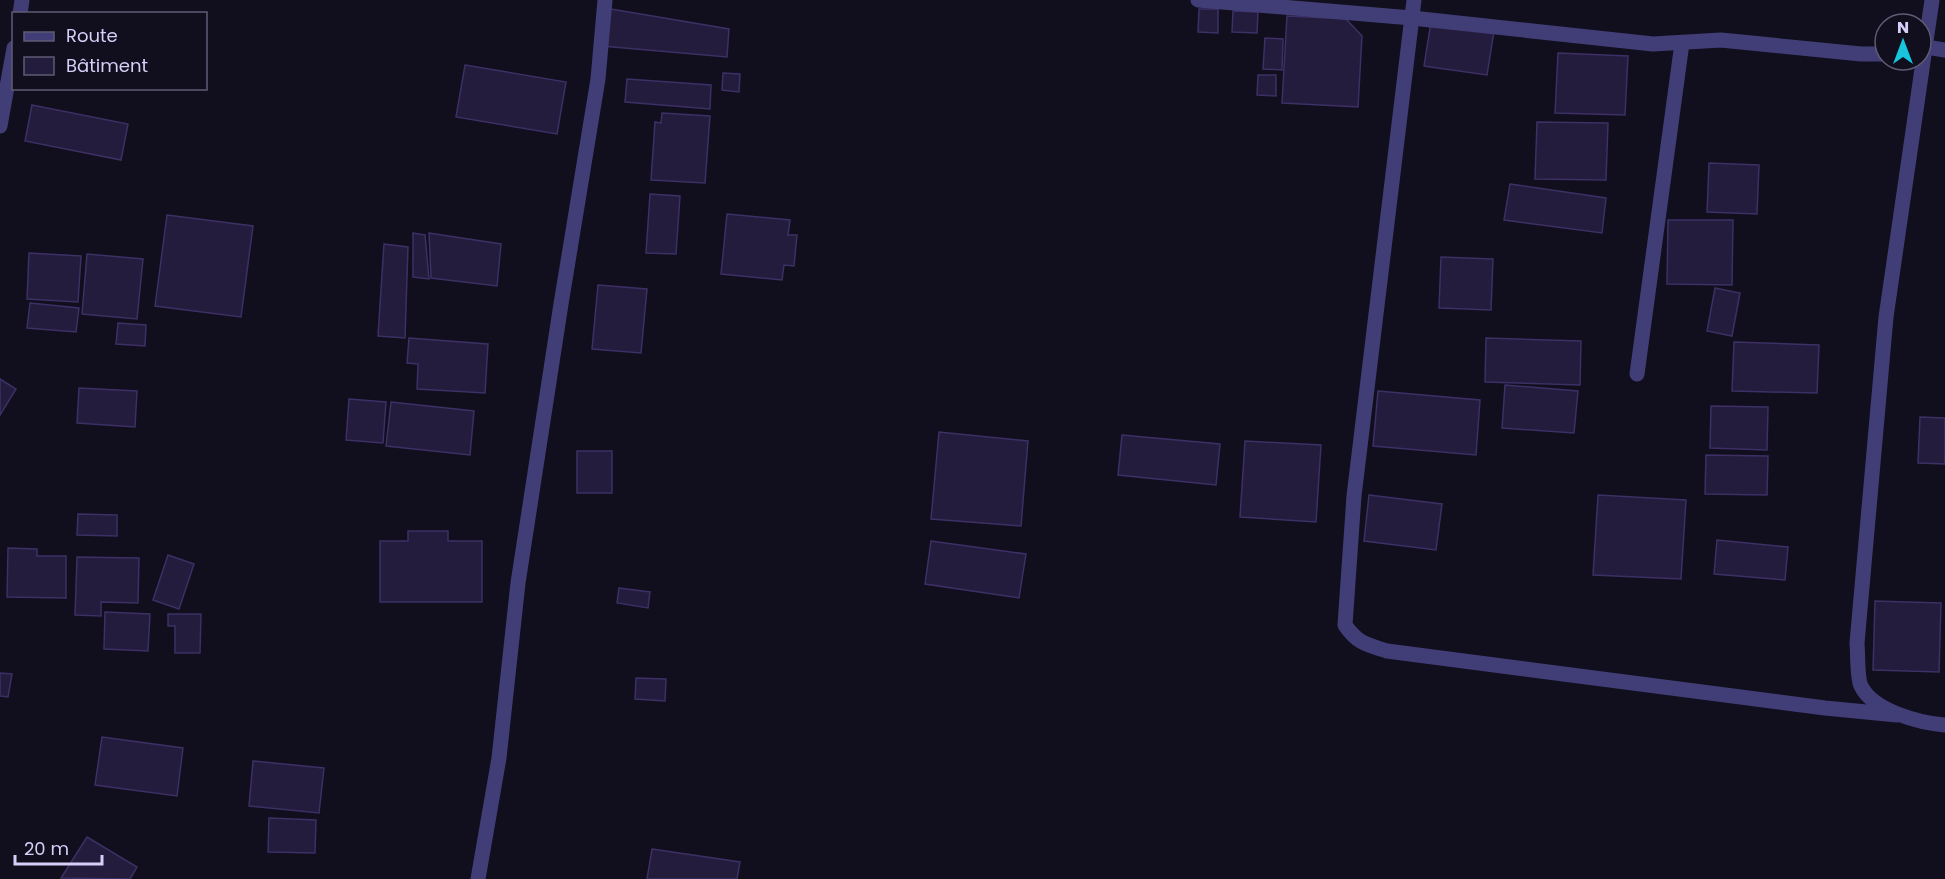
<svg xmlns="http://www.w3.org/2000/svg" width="1945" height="879" viewBox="0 0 1945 879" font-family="Poppins,sans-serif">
<rect width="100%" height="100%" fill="#110e1d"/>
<g fill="#231c3c" stroke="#3c3065" stroke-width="1.5">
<path d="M605,8l124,21 -2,28 -125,-11z"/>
<path d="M1199,9h19v24l-20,-1z"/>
<path d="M1233,11l25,1 -1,21 -25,-1z"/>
<path d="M1287,16l59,3 16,17 -4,71 -76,-4z"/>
<path d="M1431,22l63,9 -7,44 -63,-9z"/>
<path d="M1265,38l18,1 -1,31 -19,-1z"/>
<path d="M1558,53l70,3 -3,59 -70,-2z"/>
<path d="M465,65l101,17 -9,52 -101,-17z"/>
<path d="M723,73l17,1 -1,18 -17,-2z"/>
<path d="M1258,75h18v21l-19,-1z"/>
<path d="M627,79l84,6 -1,24 -85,-7z"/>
<path d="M32,105l96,19 -7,36 -96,-19z"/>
<path d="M662,113l48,3 -5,67 -54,-3 4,-58 6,1z"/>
<path d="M1537,122l71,1 -2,57 -71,-1z"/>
<path d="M1709,163l50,2 -2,49 -50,-2z"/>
<path d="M1510,184l96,14 -4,35 -98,-13z"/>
<path d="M650,194l30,2 -4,58 -30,-1z"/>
<path d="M727,214l63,6 -2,15h9l-3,31 -10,-1 -2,15 -61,-6z"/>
<path d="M167,215l86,11 -12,91 -86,-11z"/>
<path d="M1668,220h65l-1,65 -65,-1z"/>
<path d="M413,233l12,2 4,44 -16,-2z"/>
<path d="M429,233l72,11 -4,42 -66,-8z"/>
<path d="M384,244l24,3 -3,91 -27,-2z"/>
<path d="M29,253l52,3 -3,46 -51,-3z"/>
<path d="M87,254l56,5 -6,60 -55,-5z"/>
<path d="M1441,257l52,2 -2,51 -52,-2z"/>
<path d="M598,285l49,4 -6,64 -49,-4z"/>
<path d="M1715,288l25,5 -8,43 -25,-5z"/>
<path d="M30,303l49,5 -3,24 -49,-4z"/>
<path d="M118,323l28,2 -1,21 -29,-2z"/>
<path d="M409,338l79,6 -3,49 -68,-4 1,-25 -11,-1z"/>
<path d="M1486,338l95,3 -1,44 -95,-3z"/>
<path d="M1734,342l85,3 -2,48 -85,-2z"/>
<path d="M0,379l16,10 -16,26z"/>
<path d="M1505,385l73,6 -4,42 -72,-5z"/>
<path d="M79,388l58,3 -2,36 -58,-4z"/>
<path d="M1378,391l102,9 -4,55 -103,-9z"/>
<path d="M349,399l37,3 -3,41 -37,-3z"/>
<path d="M391,402l83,9 -4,44 -84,-9z"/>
<path d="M1711,406l57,1 -1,43 -57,-2z"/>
<path d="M1920,417l25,1v46l-27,-1z"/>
<path d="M939,432l89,9 -7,85 -90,-7z"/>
<path d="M1122,435l98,9 -4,41 -98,-10z"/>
<path d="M1245,441l76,4 -5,77 -76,-5z"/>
<rect x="577" y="451" width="35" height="42"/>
<path d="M1706,455l62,1 -1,39 -62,-1z"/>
<path d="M1369,495l73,9 -6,46 -72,-9z"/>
<path d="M1598,495l88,5 -5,79 -88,-4z"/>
<path d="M78,514l39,1v21l-40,-1z"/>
<path d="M408,531h40v10h34v61h-102v-61h28z"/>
<path d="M1717,540l71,7 -3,33 -71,-6z"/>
<path d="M931,541l95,13 -7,44 -94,-14z"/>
<path d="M8,548l29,1v7h29v42l-59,-1z"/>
<path d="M168,555l26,9 -15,45 -26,-9z"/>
<path d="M77,557l62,1 -1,45 -37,-1v14l-26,-1z"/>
<path d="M619,588l31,4 -2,16 -31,-5z"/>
<path d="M1875,601l66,2 -2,69 -66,-2z"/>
<path d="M105,612l45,2 -2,37 -44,-2z"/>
<path d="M168,614h33l-1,39h-25v-27h-7z"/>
<path d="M0,673l12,1 -4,23 -8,-1z"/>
<path d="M636,678l30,1 -1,22 -30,-2z"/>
<path d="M102,737l81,11 -6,48 -82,-11z"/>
<path d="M253,761l71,7 -5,45 -70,-7z"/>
<path d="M269,818l47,2 -1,33 -47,-1z"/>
<path d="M87,837l50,30 -7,12 -69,-1z"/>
<path d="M652,849l88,13 -3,17h-90z"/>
</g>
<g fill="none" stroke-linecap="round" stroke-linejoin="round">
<g stroke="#413e77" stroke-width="15">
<path d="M1198,0l214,18 241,26 68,-4 140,14h24"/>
<path d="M1414,0l-60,496 -9,129c12,18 22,20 42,26l438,57 72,7"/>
<path d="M1932,0l-46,317 -29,326c1,11 0,35 4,43 12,25 59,37 84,39"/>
<path d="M20,14l2,-14"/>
<path d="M1921,48l5,-1 19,3"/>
<path d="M0,126l14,-78"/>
<path d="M1637,374l45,-331"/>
<path d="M478,879l21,-121 19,-175 43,-279 37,-225 7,-79"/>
</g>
</g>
<rect x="12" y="12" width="195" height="78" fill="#110e1d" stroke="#5f5b75" stroke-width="1.5"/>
<rect x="24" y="32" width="30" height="9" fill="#413e77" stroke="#5f5b75" stroke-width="1.5"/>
<text x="66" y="42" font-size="18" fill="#d5cffa">Route</text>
<rect x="24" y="57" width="30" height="18" fill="#231c3c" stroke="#5f5b75" stroke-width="1.5"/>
<text x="66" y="72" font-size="18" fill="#d5cffa">Bâtiment</text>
<g transform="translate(1903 42)"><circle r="28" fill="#110e1d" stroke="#5f5b75" stroke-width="1.5"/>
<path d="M0-4.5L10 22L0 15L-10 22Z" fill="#17c5dd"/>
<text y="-9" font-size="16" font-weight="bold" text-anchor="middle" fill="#d5cffa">N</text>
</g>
<path d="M15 855v9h87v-9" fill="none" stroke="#d5cffa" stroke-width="3"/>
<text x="24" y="855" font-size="18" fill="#d5cffa" stroke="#110e1d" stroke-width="4.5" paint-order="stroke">20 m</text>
</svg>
